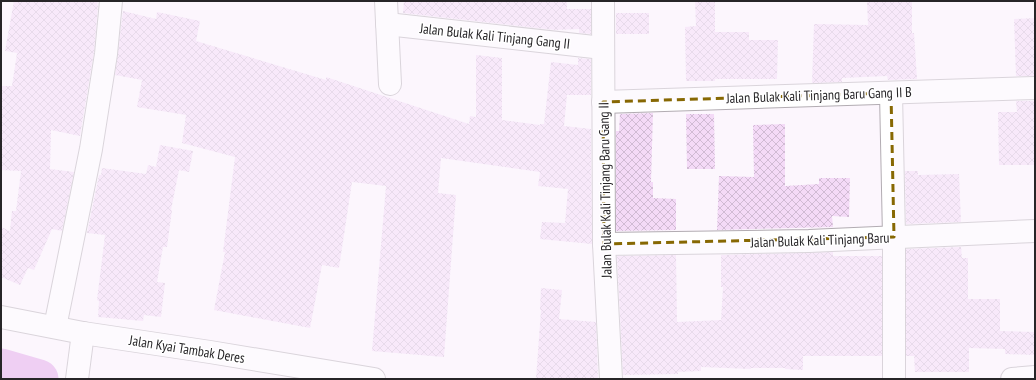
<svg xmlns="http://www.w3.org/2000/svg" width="1036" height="380" viewBox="0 0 1036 380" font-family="'PT Sans Narrow',sans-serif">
<defs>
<pattern id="building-cross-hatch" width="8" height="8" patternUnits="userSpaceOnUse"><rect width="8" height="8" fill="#f4daf7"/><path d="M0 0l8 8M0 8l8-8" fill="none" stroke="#d1bbd4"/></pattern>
</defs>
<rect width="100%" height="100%" fill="#fcf6fd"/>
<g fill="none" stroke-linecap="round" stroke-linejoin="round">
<path stroke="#dfa0e7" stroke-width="39" d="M1,368l38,11"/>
</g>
<g fill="url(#building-cross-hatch)">
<path d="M14,1h84l-1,4h1l-4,47 -14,84 -29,-6 -1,39 24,3 -12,59 -10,-2 -18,41 -6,-2 -8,17 -19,-8v-50l9,4 2,-20h4l5,-40 -20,-1v-84h11l5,-33 -12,-2z"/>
<path d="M404,1h163v8h24v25l-12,-1v-4l-24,1 -152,-17z"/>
<path d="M695,1h20v31h34v8h29l-1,39h-62v2h-29l-1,-54 11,-1z"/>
<path d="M867,1h45v32h2l3,46 -29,1 -1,-4 -45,2v4l-30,1 2,-59 54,1z"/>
<path d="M123,11l33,8 1,-7 43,9 -4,20 130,39v-3l143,47 1,-8 6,1v-62l26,3v62l38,5v-1h4l7,-62 27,3v-7l13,1v36h-24l-3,31 27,3 1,115 -52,-5 2,-17 23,1 3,-34 -30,-3 2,-14 -99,-14 -3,35 18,2 -12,162 -72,-6 14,-165 -34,-4 -13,86 -17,-3 -12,63 -96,-18 11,-58h-2l12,-95 -53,-14 4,-28 -49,-8 5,-27 -27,-5z"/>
<rect x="616" y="13" width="33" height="21"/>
<path d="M1035,18v58h-19l-2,-57z"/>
<path d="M1016,101h19v64h-36l-1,-53h19z"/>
<path d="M653,113l-2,69h2v16l23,1v31l-60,1v-100h3l1,-17z"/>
<path d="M686,114h28l1,55h-28z"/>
<path d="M785,124v62l34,-2v-6h31l-1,39 -17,-1 1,11 -116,3 2,-54 35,1 -1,-52z"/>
<path d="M160,145l33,6 -4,21 -10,-2 -8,40h1l-5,37h-4l-6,35 8,1 -4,34 -17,-2 -1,6 -45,-4 1,-16 -2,-1 8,-65 -18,-2 12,-58h2l1,-7 44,6 2,-9 8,2z"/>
<path d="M905,171h13v4l41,-1 2,48 -55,2z"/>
<path d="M961,247l1,11h6v41h32v32l35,1v23l-30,-1v-5l-36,-1v24h-54l-1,-16h-8v-107z"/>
<path d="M833,252v4h49v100h-79v14l-18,-1v-1h-34v1l-50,-2v4l-23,1v2l-55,1 -6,-119 59,-1 1,67 44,-2 2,-33h-2v-32z"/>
<path d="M541,288l21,2 -3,29 37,3 2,57h-62l5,-69h-1z"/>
</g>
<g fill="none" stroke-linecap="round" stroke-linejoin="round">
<defs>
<g id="minor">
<path d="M386,1l4,83"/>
<path d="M603,1l1,243 7,135"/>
<path d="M387,24l216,24"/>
<path d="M891,93l3,144v142"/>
<path d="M603,102l432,-14"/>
<path d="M604,244l205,-3 226,-10"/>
<path d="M1,317l82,16 127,19 164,27"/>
<path d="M55,327l36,-178 15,-95 5,-53"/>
<path d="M77,379l6,-46"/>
<path d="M1012,379l23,-2"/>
</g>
</defs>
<use href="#minor" stroke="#b2acb2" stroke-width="24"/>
<use href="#minor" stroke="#fff" stroke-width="22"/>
</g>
<path d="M0 0H1036V380H0ZM891,93l3,144 -290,7 -1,-142z" fill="#fcf6fd" fill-opacity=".55" fill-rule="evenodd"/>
<path fill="none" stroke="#876803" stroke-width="3" stroke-dasharray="8 5" stroke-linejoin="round" d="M891,93l3,144 -290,7 -1,-142z"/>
<g text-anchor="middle" stroke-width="3" stroke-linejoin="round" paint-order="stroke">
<g font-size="14" fill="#272528" stroke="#fff">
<text transform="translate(495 36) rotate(6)" y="5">Jalan Bulak Kali Tinjang Gang II</text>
<text transform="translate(819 95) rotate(-2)" y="5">Jalan Bulak Kali Tinjang Baru Gang II B</text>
<text transform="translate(605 190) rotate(-91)" y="5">Jalan Bulak Kali Tinjang Baru Gang II</text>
<text transform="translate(820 240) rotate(-2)" y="5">Jalan Bulak Kali Tinjang Baru</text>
<text transform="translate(187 349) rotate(9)" y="5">Jalan Kyai Tambak Deres</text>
</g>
</g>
<rect width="1036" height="380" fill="none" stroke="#272528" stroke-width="4"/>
</svg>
